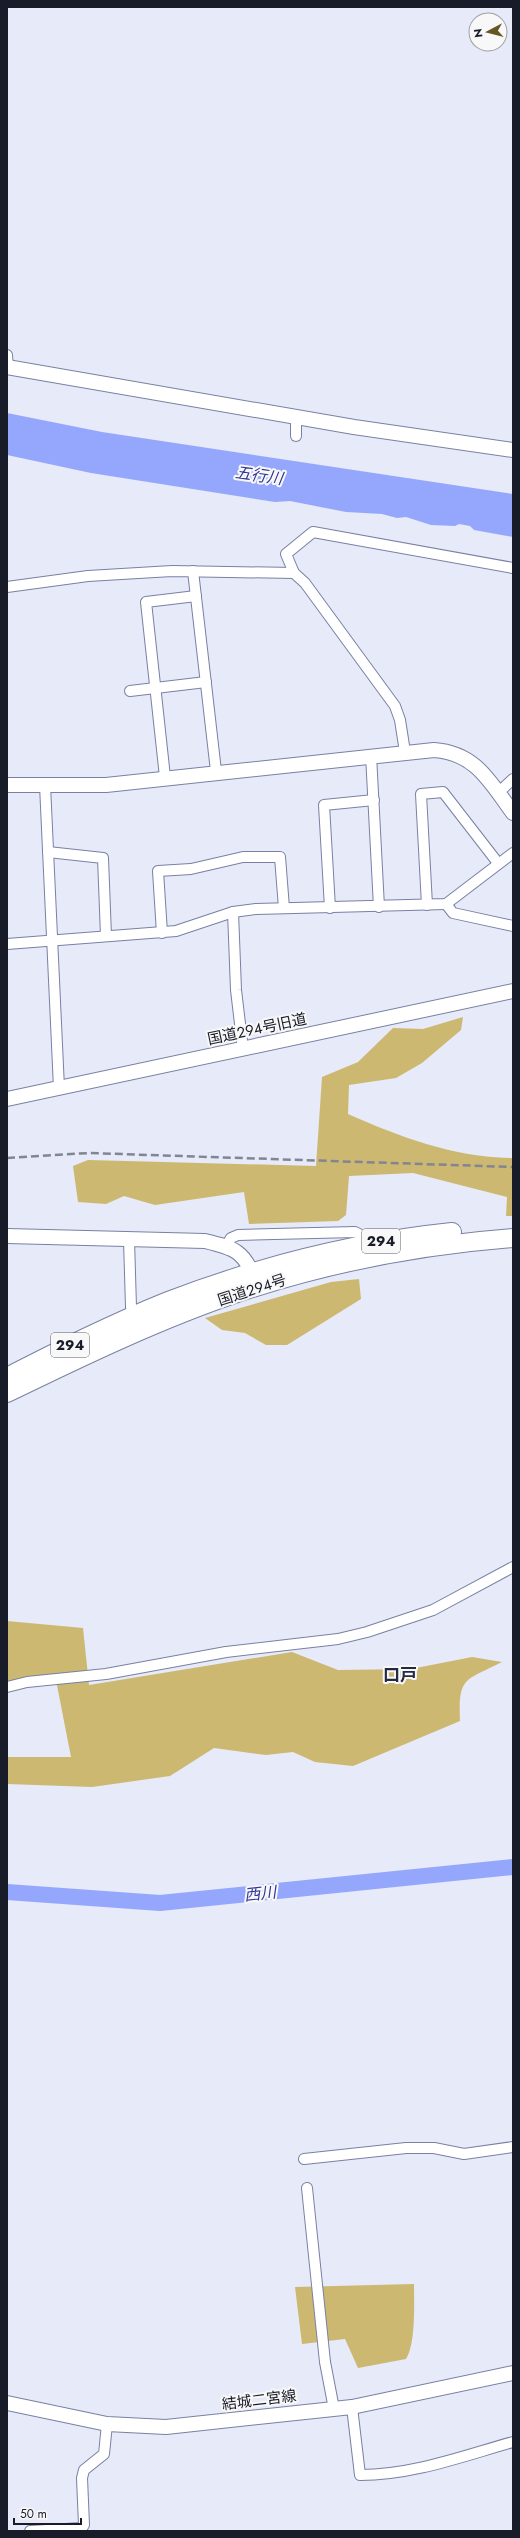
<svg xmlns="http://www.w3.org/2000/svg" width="520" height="2538" viewBox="0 0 520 2538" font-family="Jost,'Noto Sans JP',sans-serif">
<rect width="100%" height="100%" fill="#e6eaf9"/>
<g fill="#cdb871">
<path d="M463,1017l-2,13 -39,33 -26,15 -47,7 -1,29c52,23 108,44 165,44v58h-7l1,-19 -94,-24 -64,3 -3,39 -8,6 -89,3 -5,-32 -89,13 -31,-9 -18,8 -28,-2 -5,-36 15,-6 228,6 6,-89 36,-15 35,-34 30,1z"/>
<path d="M359,1279l2,20 -74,46h-21l-21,-12 -23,-3 -17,-12 126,-36z"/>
<path d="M7,1621l76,7 6,57 203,-33 46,18 73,-1 61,-12 30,5c-37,19 -44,14 -42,59l-107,45 -38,-4 -22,-10 -27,3 -52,-7 -44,28 -78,11 -85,-3v-27h64l-16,-82 -48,8z"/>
<path d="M414,2284c0,18 2,60 -8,75l-48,9 -13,-29 -43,5 -7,-57z"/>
</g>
<path fill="#95a7fc" d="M7,413l95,19 411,62v43l-39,-7 -4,-4 -11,-2 -4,2 -24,-1 -25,-8 -9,1 -15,-4 -36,-2 -56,-11 -15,1 -184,-29 -84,-18z"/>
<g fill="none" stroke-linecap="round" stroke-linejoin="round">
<path stroke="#95a7fc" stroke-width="16" d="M7,1892l153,11 353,-36"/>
<defs>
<g id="street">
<path d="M7,355l1,13"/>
<path d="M296,416v20"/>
<path d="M193,571l23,200"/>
<path d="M7,587l81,-11 84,-5 122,2"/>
<path d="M130,691l76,-9"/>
<path d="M405,752l-5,-32 -5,-14 -90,-123 -11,-10 -8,-19 27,-22 200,36"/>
<path d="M371,755l8,152"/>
<path d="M165,777l-19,-175 50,-6"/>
<path d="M45,785l14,303"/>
<path d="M498,793l15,-14"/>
<path d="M48,852l55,6 3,78"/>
<path d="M446,904l7,9 60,13"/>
<path d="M427,905l-6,-111 22,-2 55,71"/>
<path d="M330,908l-6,-103 50,-5"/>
<path d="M233,912l3,78 7,59"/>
<path d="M162,933l-4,-62 33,-2 52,-12h37l4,51"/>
<path d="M7,944l169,-13 57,-19 23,-3 190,-5 67,-51"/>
<path d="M129,1240l2,67 3,8"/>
<path d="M226,1246l5,-8 7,-3 117,-3 4,2 5,9"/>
<path d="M7,1687l20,-5 79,-8 120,-22 112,-13 29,-7 66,-22 80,-43"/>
<path d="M304,2159l102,-11h28l30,6 49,-7"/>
<path d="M307,2188l18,174 9,47"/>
<path d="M352,2407l8,68c53,0 103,-19 153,-33"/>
<path d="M30,2531l52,-3 2,-3 -2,-47 2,-8 20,-16 3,-30"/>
</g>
<g id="secondary">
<path d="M7,367l347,60 159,23"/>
<path d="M7,785h99l328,-35c42,3 56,32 79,63"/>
<path d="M7,1099l506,-108"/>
<path d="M7,1236l198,5c29,7 40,10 50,40"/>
<path d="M7,2403l100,21 59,3 186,-20 161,-34"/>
</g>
<g id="highway">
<path d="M7,1377c53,-27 106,-54 161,-76 92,-35 187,-59 284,-69"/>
<path d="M7,1393c76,-37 153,-74 233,-101 88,-29 181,-47 273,-54"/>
</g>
</defs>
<use href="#street" stroke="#7981a2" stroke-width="12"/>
<use href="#secondary" stroke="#7981a2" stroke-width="16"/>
<use href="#highway" stroke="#7981a2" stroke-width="20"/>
<use href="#street" stroke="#fff" stroke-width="10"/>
<use href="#secondary" stroke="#fff" stroke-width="14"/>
<use href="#highway" stroke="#fff" stroke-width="18"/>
<path stroke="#828593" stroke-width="2.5" stroke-dasharray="8 4" stroke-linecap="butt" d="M7,1158l82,-5 424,14"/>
</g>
<g text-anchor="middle" stroke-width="4" stroke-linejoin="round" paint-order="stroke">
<g fill="#f8f8f8" stroke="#5b5d66" stroke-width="1">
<rect x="362" y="1229" width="38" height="24" rx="3"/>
<rect x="51" y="1333" width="38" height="24" rx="3"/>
</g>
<g font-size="14" font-weight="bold" fill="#181b28">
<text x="381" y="1246">294</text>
<text x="70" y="1350">294</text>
</g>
<g font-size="15" fill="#181b28" stroke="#f8f8f8">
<text transform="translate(257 1029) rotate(-12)" y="5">国道294号旧道</text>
<text transform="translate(252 1290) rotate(-18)" y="5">国道294号</text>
<text transform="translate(259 2400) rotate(-7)" y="5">結城二宮線</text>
</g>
<g font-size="16" font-style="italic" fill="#313897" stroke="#f8f8f8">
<text transform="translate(259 475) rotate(8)" y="6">五行川</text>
<text transform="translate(260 1893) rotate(-6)" y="6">西川</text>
</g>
<g font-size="17" font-weight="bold" fill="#242945" stroke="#f8f8f8">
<text x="400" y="1681">口戸</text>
</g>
</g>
<rect width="520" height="2538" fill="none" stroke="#181b28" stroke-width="16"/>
<g transform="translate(488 32) rotate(263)"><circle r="19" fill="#f8f8f8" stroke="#9ea0a5"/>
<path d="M0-3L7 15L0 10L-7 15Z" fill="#655623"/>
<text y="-6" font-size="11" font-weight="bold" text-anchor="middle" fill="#181b28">N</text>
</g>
<path d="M14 2518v6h67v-6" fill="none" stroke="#181b28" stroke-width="2"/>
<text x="20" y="2518" font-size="12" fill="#181b28" stroke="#f8f8f8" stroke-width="3" paint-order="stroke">50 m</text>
</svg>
